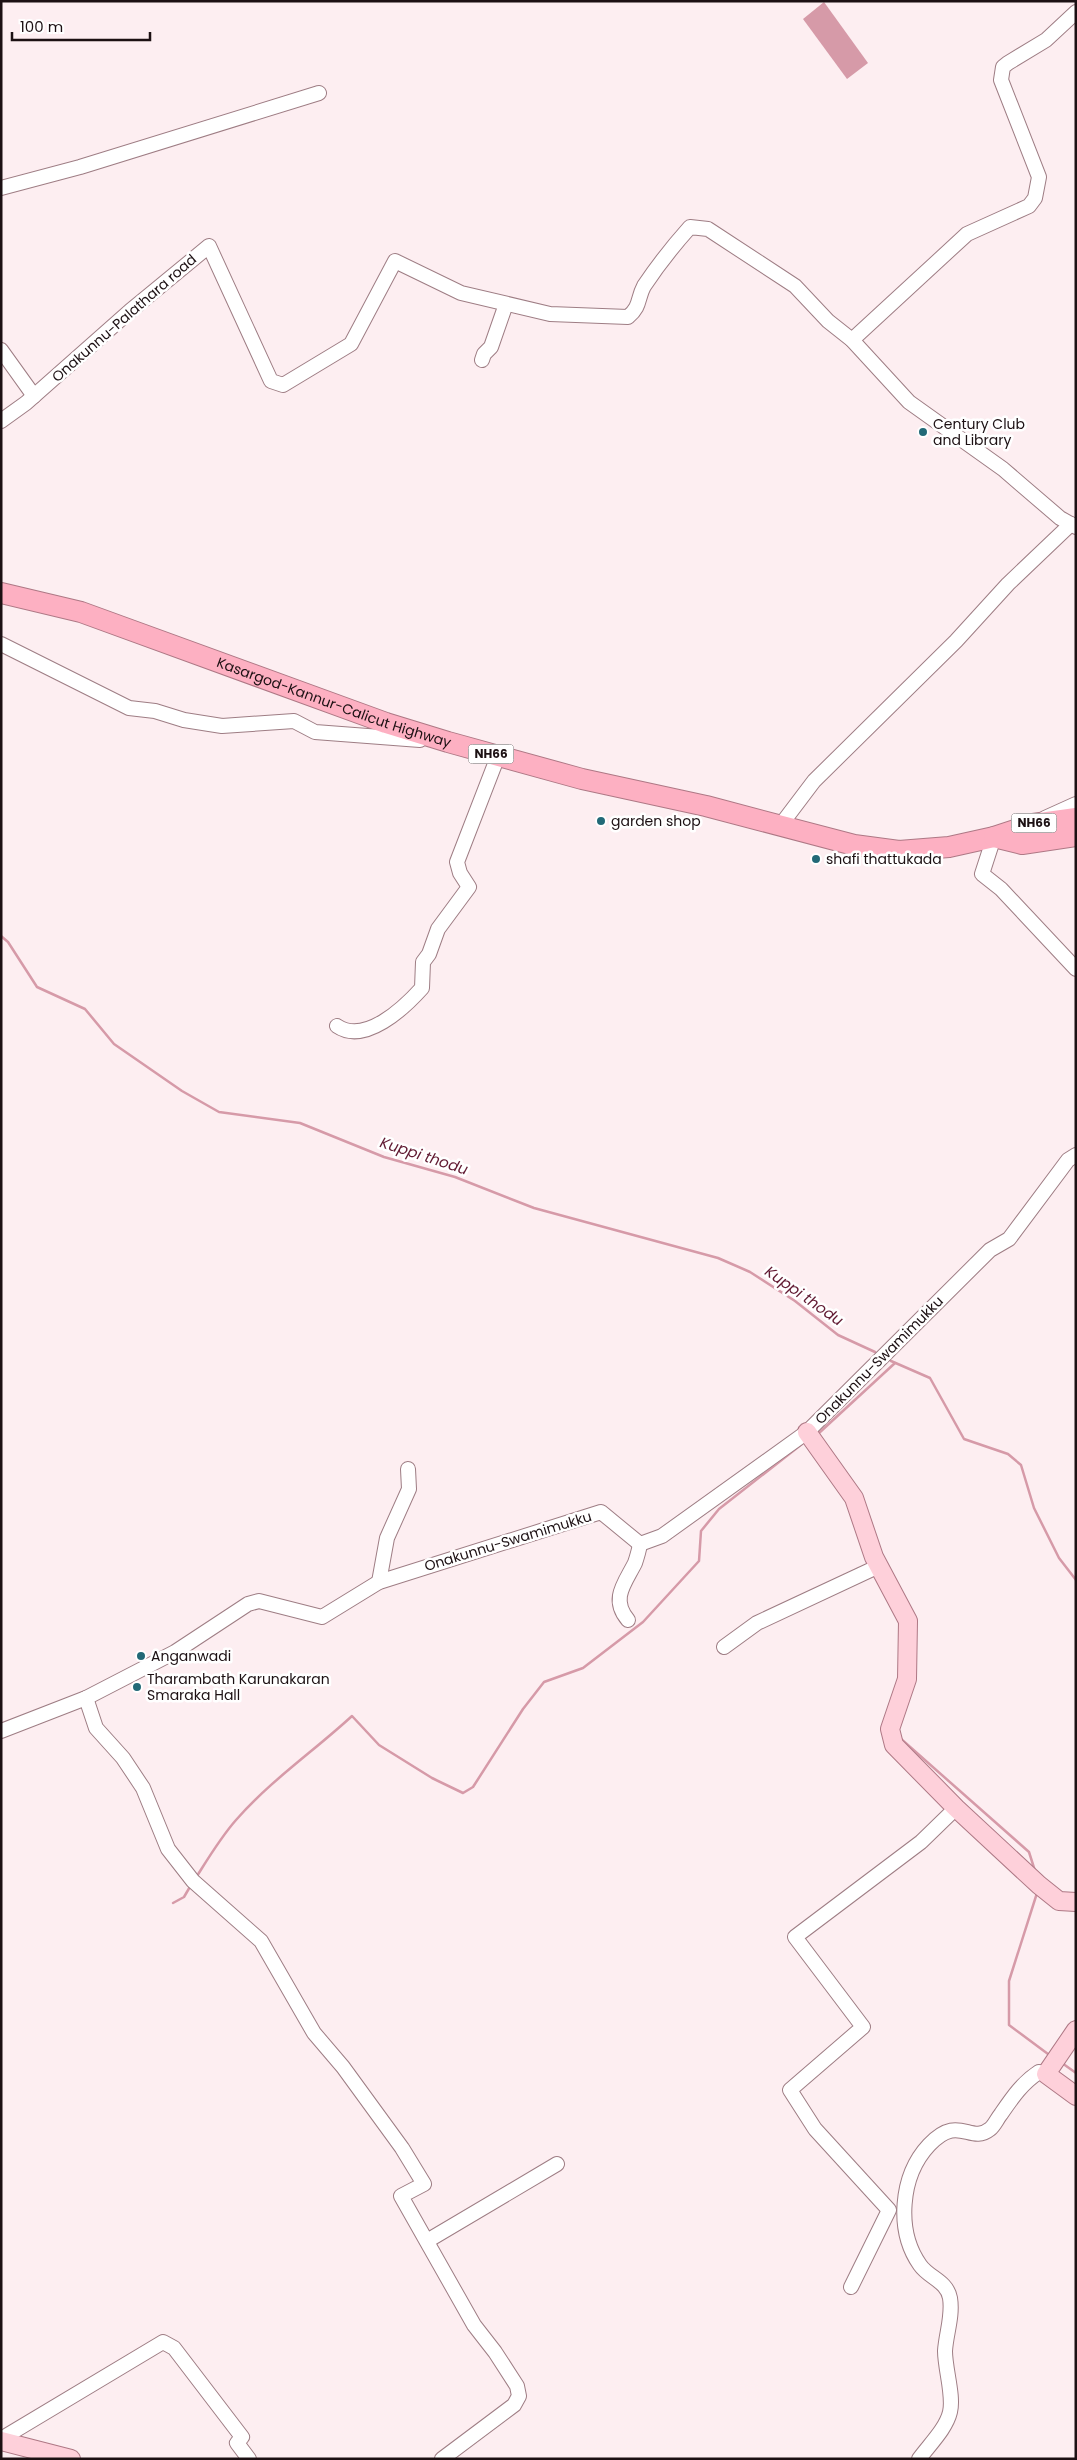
<svg xmlns="http://www.w3.org/2000/svg" width="1077" height="2460" viewBox="0 0 1077 2460" font-family="Poppins,sans-serif">
<rect width="100%" height="100%" fill="#fdeef1"/>
<path fill="#d69aa8" d="M824,2l44,61 -21,16 -44,-60z"/>
<g fill="none" stroke-linecap="round" stroke-linejoin="round">
<g stroke="#d69aa8" stroke-width="2.5">
<path d="M1,936l7,6 29,45 48,22 29,35 68,47 37,21 81,11 84,34 71,20 79,31 184,50 32,14 45,29 43,34 37,17"/>
<path d="M891,1361l39,17 34,61 44,15 13,11 13,43 25,50 17,22"/>
<path d="M819,1433l76,-70"/>
<path d="M900,1738l129,114 6,19"/>
<path d="M197,1876c12,-19 24,-39 39,-56 34,-39 78,-69 116,-104l27,29 53,33 31,15 10,-6 50,-78 21,-27 39,-14 60,-46 56,-61 2,-30 18,-22 83,-65"/>
<path d="M1037,1893l-28,88v44l39,29"/>
<path d="M173,1903l11,-6 7,-12"/>
<path d="M1062,2063l14,10"/>
</g>
<defs>
<g id="minor">
<path d="M1,188l79,-21 239,-74"/>
<path d="M852,340l115,-106 62,-28 6,-8 4,-21 -38,-97 2,-13 5,-4 38,-23 30,-28"/>
<path d="M1,350l33,46"/>
<path d="M482,360l2,-6 7,-7 15,-43"/>
<path d="M1,421l25,-18 104,-92 79,-65 62,135 12,4 68,-41 44,-83 66,32 89,21 78,3c13,-11 9,-18 16,-31 14,-21 29,-40 46,-59l18,2 87,57 33,35 24,19 57,62 94,67 57,49 16,9"/>
<path d="M1,644l128,64 26,3 29,9 38,6 72,-5 21,11 105,8"/>
<path d="M1045,818l31,-14"/>
<path d="M780,826l34,-45 142,-140 52,-57 63,-60"/>
<path d="M994,837l-12,37 19,15 75,80"/>
<path d="M337,1026c28,19 67,-18 85,-38l1,-26 6,-8 9,-25 31,-42 -9,-14 -3,-11 41,-106"/>
<path d="M379,1582l8,-44 22,-49 -1,-20"/>
<path d="M628,1620c-18,-21 -3,-37 7,-57 2,-6 4,-13 5,-19"/>
<path d="M724,1647l33,-24 122,-57"/>
<path d="M86,1698l10,30 27,30 20,30 25,61 25,32 68,60 53,92 29,34 59,81 22,36 -23,12 73,129 21,27 22,34 2,10 -5,9 -72,54"/>
<path d="M1,1731l85,-33 89,-46 73,-48 11,-3 63,16 57,-35 222,-70 39,32 22,-8 145,-104 183,-182 19,-11 59,-79 8,-5"/>
<path d="M427,2241l130,-77"/>
<path d="M851,2287l38,-77 -74,-81 -25,-39 73,-63 -68,-90 126,-95 35,-34"/>
<path d="M1,2439l162,-97 11,6 68,89 -5,6 12,16"/>
<path d="M919,2459c10,-14 27,-30 31,-47 4,-16 -5,-43 -5,-61 1,-17 8,-35 5,-53 -3,-17 -21,-20 -30,-33 -24,-34 -20,-89 9,-120 30,-32 41,0 61,-16 4,-3 7,-10 11,-15 11,-16 21,-31 38,-42l7,2"/>
</g>
<g id="major">
<path d="M807,1432l47,66 20,59 34,64 -1,58 -17,50 4,16 62,63 83,77 20,16 17,1"/>
<path d="M1076,2030l-30,44 30,22"/>
<path d="M1,2441l70,18"/>
</g>
<g id="highway">
<path id="s1" d="M1,593l80,19 305,111 62,19 134,37 124,27 148,39 45,6 50,-4 45,-10 39,-13 43,-6"/>
<path d="M994,837l28,7 54,-8"/>
</g>
</defs>
<use href="#minor" stroke="#9e7d84" stroke-width="16"/>
<use href="#major" stroke="#ae7885" stroke-width="20"/>
<use href="#highway" stroke="#ae7885" stroke-width="22"/>
<use href="#minor" stroke="#fff" stroke-width="14"/>
<use href="#major" stroke="#fed0da" stroke-width="18"/>
<use href="#highway" stroke="#fdb0c2" stroke-width="20"/>
</g>
<g fill="#226977" stroke="#fff" stroke-width="2">
<circle cx="923" cy="432" r="5"/>
<circle cx="601" cy="821" r="5"/>
<circle cx="816" cy="859" r="5"/>
<circle cx="141" cy="1656" r="5"/>
<circle cx="137" cy="1687" r="5"/>
</g>
<g text-anchor="middle" stroke-width="5" stroke-linejoin="round" paint-order="stroke">
<g fill="#fff" stroke="#60585a" stroke-width="1">
<rect x="468.5" y="744.5" width="45" height="19" rx="4"/>
<rect x="1011.5" y="813.5" width="45" height="19" rx="4"/>
</g>
<g font-size="12" font-weight="bold" fill="#1c1013">
<text x="491" y="758">NH66</text>
<text x="1034" y="827">NH66</text>
</g>
<g font-size="14" fill="#1c1013" stroke="#fff">
<text transform="translate(124 318) rotate(-41)" y="5">Onakunnu-Palathara road</text>
<text dy="5" stroke="none"><textPath href="#s1" startOffset="351">Kasargod-Kannur-Calicut Highway</textPath></text>
<text transform="translate(879 1360) rotate(-45)" y="5">Onakunnu-Swamimukku</text>
<text transform="translate(508 1541) rotate(-17)" y="5">Onakunnu-Swamimukku</text>
</g>
<g font-size="14" fill="#1c1013" stroke="#fff" text-anchor="start">
<text x="933" y="429">Century Club<tspan x="933" dy="16">and Library</tspan></text>
<text x="611" y="826">garden shop</text>
<text x="826" y="864">shafi thattukada</text>
<text x="151" y="1661">Anganwadi</text>
<text x="147" y="1684">Tharambath Karunakaran<tspan x="147" dy="16">Smaraka Hall</tspan></text>
</g>
<g font-size="15" font-style="italic" fill="#611a32" stroke="#fff">
<text transform="translate(424 1156) rotate(18)" y="5">Kuppi thodu</text>
<text transform="translate(804 1296) rotate(35)" y="5">Kuppi thodu</text>
</g>
</g>
<rect width="1077" height="2460" fill="none" stroke="#1c1013" stroke-width="5"/>
<path d="M12 32v8h138v-8" fill="none" stroke="#1c1013" stroke-width="2.5"/>
<text x="20" y="32" font-size="15" fill="#1c1013" stroke="#ffffff" stroke-width="4" paint-order="stroke">100 m</text>
</svg>
